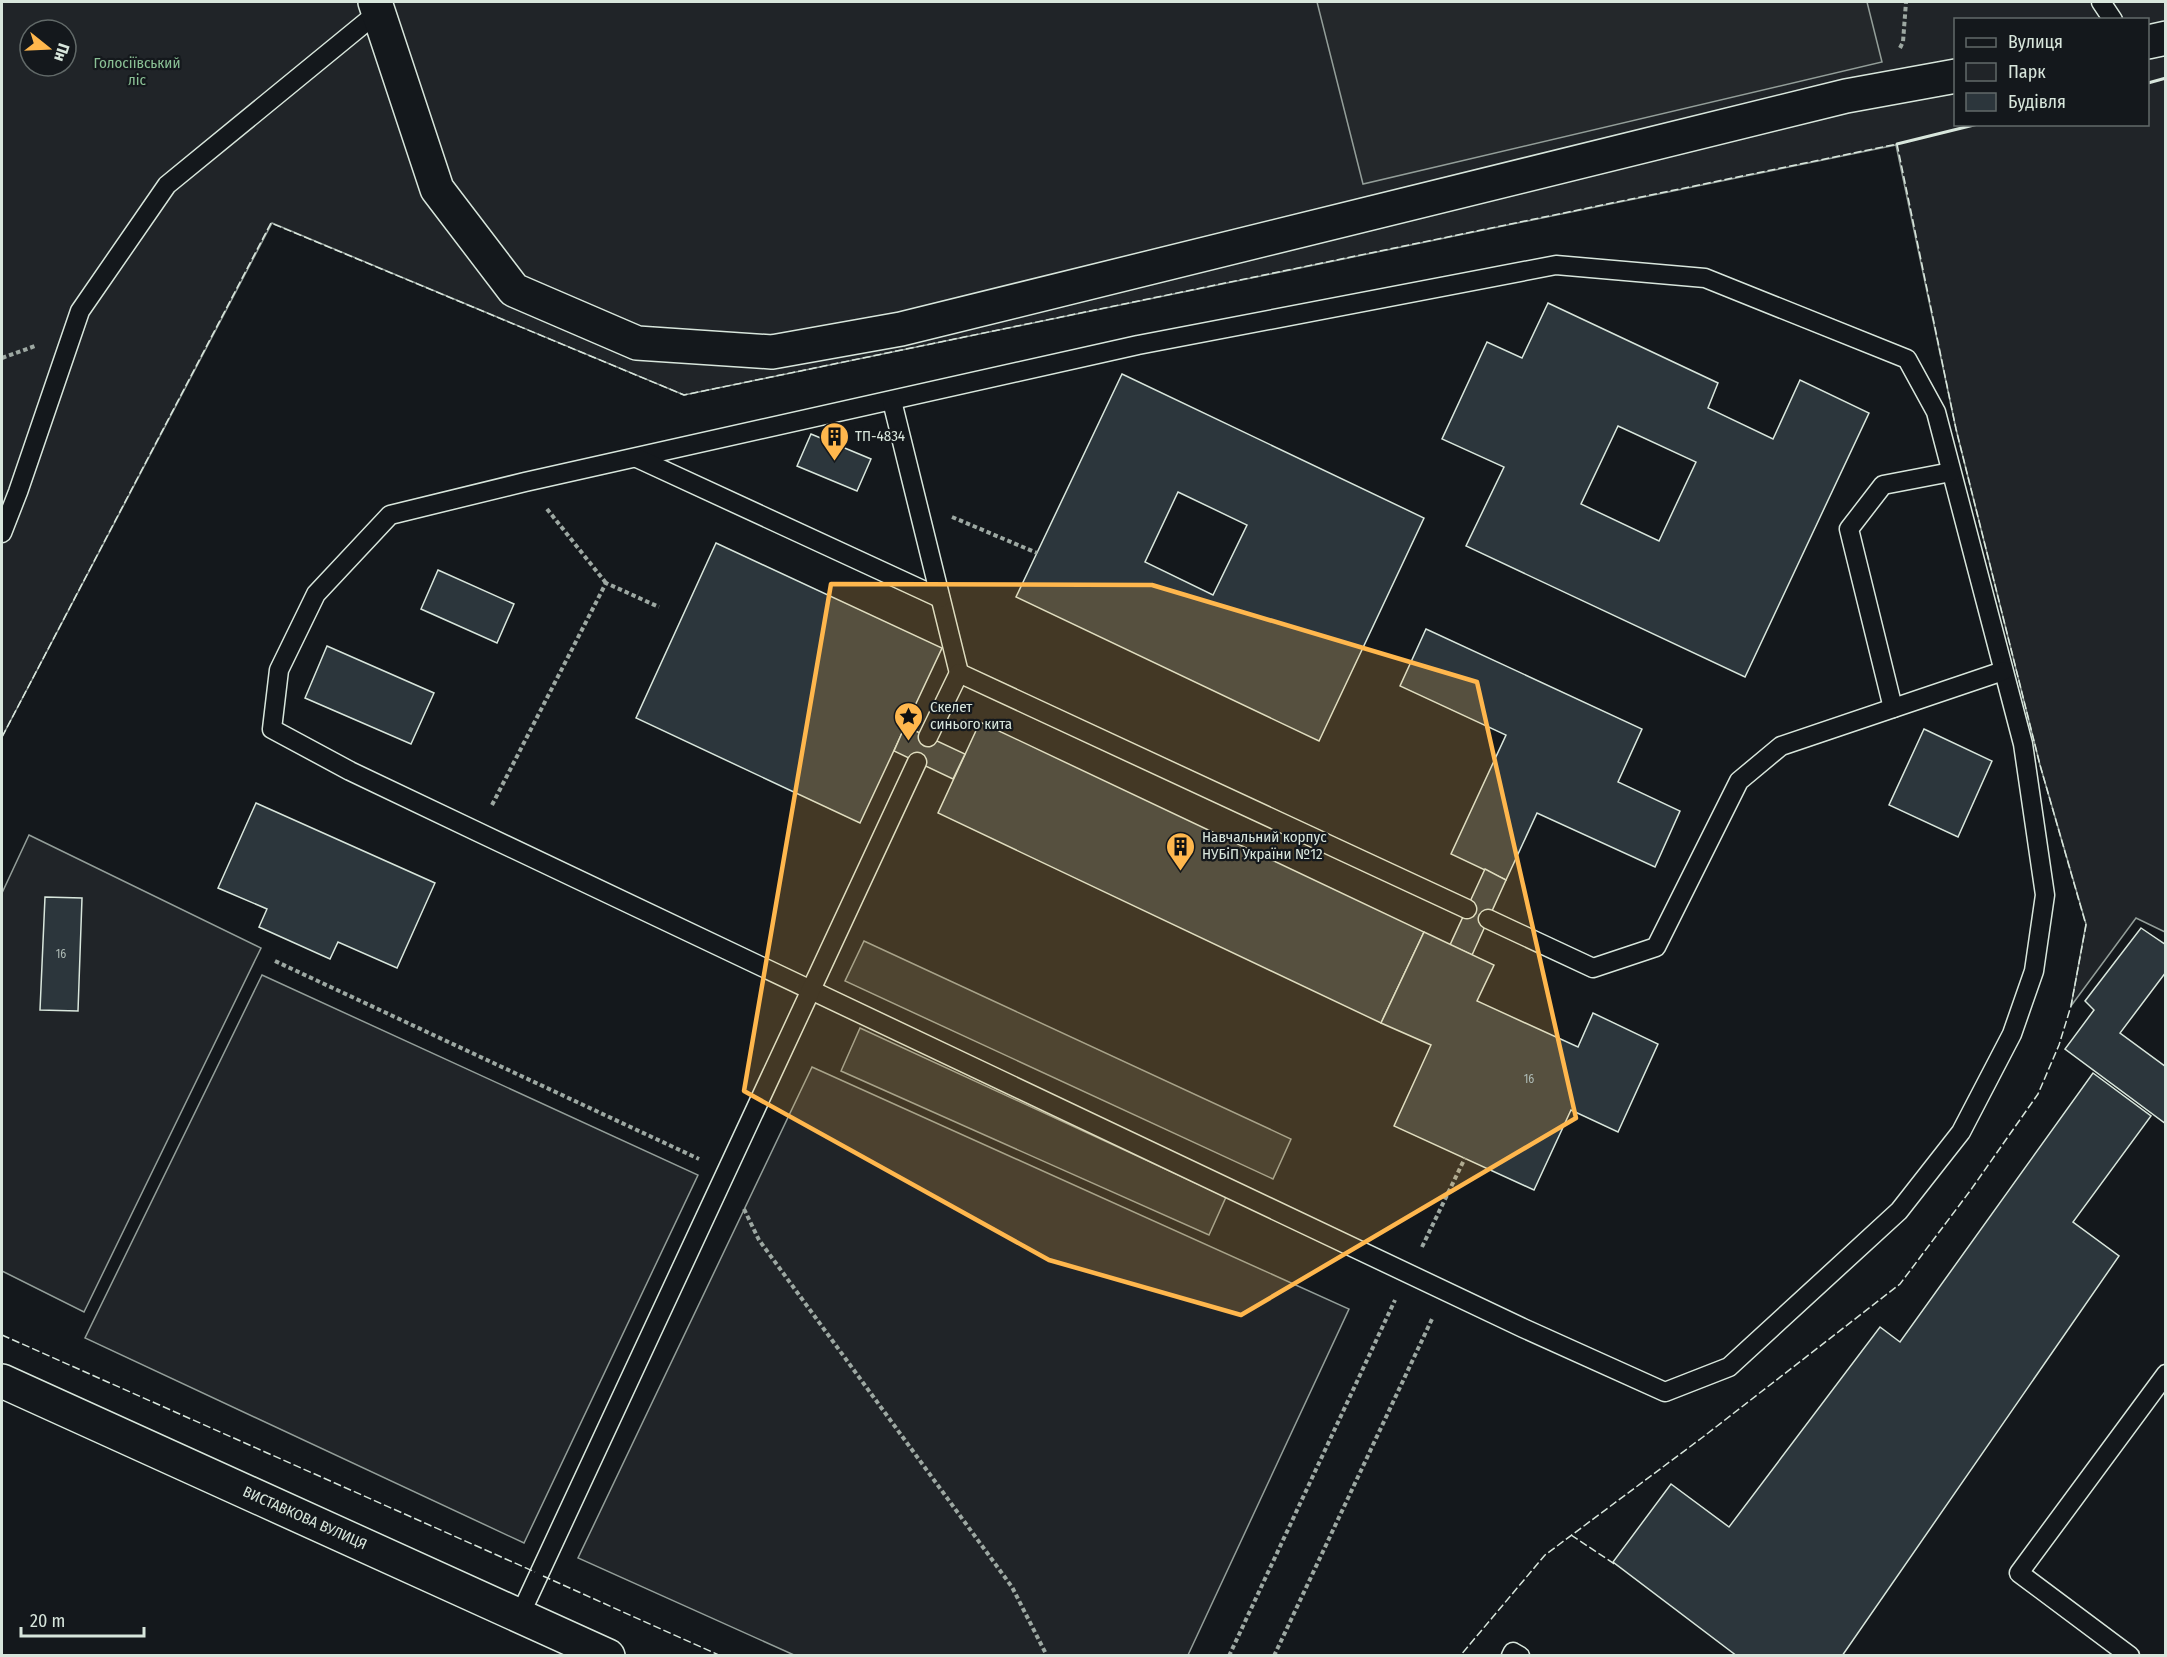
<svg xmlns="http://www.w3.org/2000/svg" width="2167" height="1657" viewBox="0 0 2167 1657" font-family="'Fira Sans Condensed',sans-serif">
<rect width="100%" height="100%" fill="#14181c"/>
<g fill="#202428" stroke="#939e99" stroke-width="1.5" fill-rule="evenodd">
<path d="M2,2h2163v930l-29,-14 -65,88 15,-82 -46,-159 -84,-336 -60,-284 -1212,250 -412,-172 -270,514zM1956,20h192v104h-192zM30,30h36v36h-36z"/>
<path d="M29,835l232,113 -177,364 -82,-41v-378z"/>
<path d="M262,975l436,200 -174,368 -439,-205z"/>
<path d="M812,1067l537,242 -161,346h-394l-216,-97z"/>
</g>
<g fill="#24282b" stroke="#939e99" stroke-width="1.5">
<path d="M1317,2h550l15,60 -519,122z"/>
<path d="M864,941l427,198 -18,40 -428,-198z"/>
<path d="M860,1028l366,169 -17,38 -368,-164z"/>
</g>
<g fill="#2c363c" stroke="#d8e6dc" stroke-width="1.5" fill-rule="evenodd">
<path d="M1548,303l170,80 -10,25 65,31 27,-59 69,33 -124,264 -279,-131 38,-79 -62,-28 45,-97 35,16zM1618,426l78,36 -37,79 -78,-37z"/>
<path d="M1122,374l302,144 -105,223 -303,-144zM1178,492l69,33 -34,70 -68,-33z"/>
<path d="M811,434l60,25 -14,32 -60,-25z"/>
<path d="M716,543l226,105 -82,175 -224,-105z"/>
<path d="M438,570l76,34 -17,39 -76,-34z"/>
<path d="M1426,629l216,100 -24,53 62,29 -25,56 -118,-54 -31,67 -55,-26 55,-119 -106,-49z"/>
<path d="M327,646l107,47 -23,51 -106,-46z"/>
<path d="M980,722l444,210 -43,91 -443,-210z"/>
<path d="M905,726l60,28 -12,25 -59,-28z"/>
<path d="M1924,729l68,32 -34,76 -69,-32z"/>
<path d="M256,803l179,80 -38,85 -59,-26 -8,17 -71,-32 8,-18 -49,-21z"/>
<path d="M1485,869l21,11 -34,75 -22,-10z"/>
<path d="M45,897l37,1 -4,113 -38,-1z"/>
<path d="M2141,928l25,17v27l-46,61 46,34v57l-101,-75 29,-39 -9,-9z"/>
<path d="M1424,932l70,33 -17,36 101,46 15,-34 65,31 -40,88 -47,-22 -37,80 -140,-64 37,-81 -50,-22z"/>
<path d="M2093,1073l58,43 -78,106 46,34 -277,400h-105l-124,-94 58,-78 58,43 151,-200 20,15z"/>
</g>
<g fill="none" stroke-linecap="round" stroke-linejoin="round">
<defs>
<g id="service">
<path d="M2101,2l12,18"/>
<path d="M1556,265l149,13 202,81 29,53 87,332 22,151 -11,76 -22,63 -51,98 -62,79 -170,156 -64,25 -142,-64 -1045,-496 -128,-61 -78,-42 7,-59 37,-76 74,-79 135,-33 613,-137z"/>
<path d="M892,401l67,272"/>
<path d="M637,458l303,140"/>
<path d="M2,533l16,-41 62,-181 87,-126 210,-172"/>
<path d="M1893,708l-44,-179 34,-44 68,-13"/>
<path d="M928,737l31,-64 508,236"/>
<path d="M1488,919l105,49 63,-21 83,-166 42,-35 222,-75"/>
<path d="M520,1615l397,-853"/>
<path d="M1511,1656l2,-4 7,4"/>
<path d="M2130,1656l-111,-83 147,-199"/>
</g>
<g id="minor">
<path d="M375,2l62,187 77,101 123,53 135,9 129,-23 945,-233 110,-20"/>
<path d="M2148,42l18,-4"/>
<path d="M2,1381l606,275"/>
</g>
</defs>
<use href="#service" stroke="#d8e6dc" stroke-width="21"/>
<use href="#minor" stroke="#d8e6dc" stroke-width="36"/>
<g stroke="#9da8a2" stroke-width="4" stroke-dasharray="4.5 3" stroke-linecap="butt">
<path d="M1900,48l3,-6 3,-40"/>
<path d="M2,358l33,-12"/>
<path d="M547,509l59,74"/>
<path d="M952,517l85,36"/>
<path d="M492,805l114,-222 53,24"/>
<path d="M275,961l424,198"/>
<path d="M744,1209l15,31 253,347 35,69"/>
<path d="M1422,1247l43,-89"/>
<path d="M1229,1656l166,-356"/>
<path d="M1274,1656l158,-337"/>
</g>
<use href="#service" stroke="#14181c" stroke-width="18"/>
<use href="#minor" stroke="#14181c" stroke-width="33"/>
<g stroke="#d8e6dc" stroke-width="1.5" stroke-dasharray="8 3" stroke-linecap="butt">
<path d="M2,737l269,-514 413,172 1213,-251 59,285 84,336 46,160 -15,81 -12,39 -21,49 -68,97 -70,93 -197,153 -158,118 -85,101"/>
<path d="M2,1335l533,237"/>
<path d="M1571,1535l45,30"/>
<path d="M543,1576l178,80"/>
</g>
<g stroke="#d8e6dc" stroke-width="3">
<path d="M2148,83l18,-5"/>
<path d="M1897,144l81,-20"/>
</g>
</g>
<path fill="#ffb74d" fill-opacity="0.2" stroke="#ffb74d" stroke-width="4.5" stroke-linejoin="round" d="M831,584l321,1 325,97 99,436 -335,197 -192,-55 -305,-169z"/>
<defs>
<symbol id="building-pin" viewBox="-11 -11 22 30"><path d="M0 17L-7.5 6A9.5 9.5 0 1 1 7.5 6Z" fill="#ffb74d" stroke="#14181c"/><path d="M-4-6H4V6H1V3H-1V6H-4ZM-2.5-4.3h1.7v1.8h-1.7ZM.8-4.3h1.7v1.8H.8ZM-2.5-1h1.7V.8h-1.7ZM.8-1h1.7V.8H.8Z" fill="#111"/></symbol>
<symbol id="sight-pin" viewBox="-11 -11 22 30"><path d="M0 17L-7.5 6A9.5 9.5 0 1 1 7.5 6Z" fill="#ffb74d" stroke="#14181c"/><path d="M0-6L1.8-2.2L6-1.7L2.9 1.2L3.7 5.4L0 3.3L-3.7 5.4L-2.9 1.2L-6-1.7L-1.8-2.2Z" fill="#111"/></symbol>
</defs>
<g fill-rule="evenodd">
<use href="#building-pin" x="818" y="420" width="33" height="45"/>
<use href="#sight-pin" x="892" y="700" width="33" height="45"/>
<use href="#building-pin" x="1164" y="830" width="33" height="45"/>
</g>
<g text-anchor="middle" stroke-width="4.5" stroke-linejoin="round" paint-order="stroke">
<g font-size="12" fill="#adbab4">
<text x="61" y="958">16</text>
<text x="1529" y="1083">16</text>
</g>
<g font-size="15" fill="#8ac095" stroke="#14181c">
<text x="137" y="68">Голосіївський<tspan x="137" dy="17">ліс</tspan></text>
</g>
<g font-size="15" fill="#d8e6dc" stroke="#14181c" text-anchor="start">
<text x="855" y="441">ТП-4834</text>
<text x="930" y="712">Скелет<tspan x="930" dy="17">синього кита</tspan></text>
<text x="1202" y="842">Навчальний корпус<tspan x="1202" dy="17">НУБіП України №12</tspan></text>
</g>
<g font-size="15" fill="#d8e6dc" stroke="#14181c">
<text transform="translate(305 1518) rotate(24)" y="5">ВИСТАВКОВА ВУЛИЦЯ</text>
</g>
</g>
<rect width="2167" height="1657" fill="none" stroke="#d8e6dc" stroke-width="6"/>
<rect x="1954" y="18" width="195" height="108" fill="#14181c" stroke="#626a69" stroke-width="1.5"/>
<rect x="1966" y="38" width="30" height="9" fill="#14181c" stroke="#626a69" stroke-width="1.5"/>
<text x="2008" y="48" font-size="18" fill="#d8e6dc">Вулиця</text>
<rect x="1966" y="63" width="30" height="18" fill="#202428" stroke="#626a69" stroke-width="1.5"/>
<text x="2008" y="78" font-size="18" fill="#d8e6dc">Парк</text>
<rect x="1966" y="93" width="30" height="18" fill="#2c363c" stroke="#626a69" stroke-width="1.5"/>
<text x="2008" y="108" font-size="18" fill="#d8e6dc">Будівля</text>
<g transform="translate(48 48) rotate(108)"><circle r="28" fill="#14181c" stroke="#626a69" stroke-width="1.5"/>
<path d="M0-4.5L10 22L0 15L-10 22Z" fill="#ffb74d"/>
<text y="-9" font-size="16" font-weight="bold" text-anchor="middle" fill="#d8e6dc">Пн</text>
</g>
<path d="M21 1627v9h123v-9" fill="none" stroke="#d8e6dc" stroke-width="3"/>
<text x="30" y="1627" font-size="18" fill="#d8e6dc" stroke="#14181c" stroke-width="4.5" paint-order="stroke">20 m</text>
</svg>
